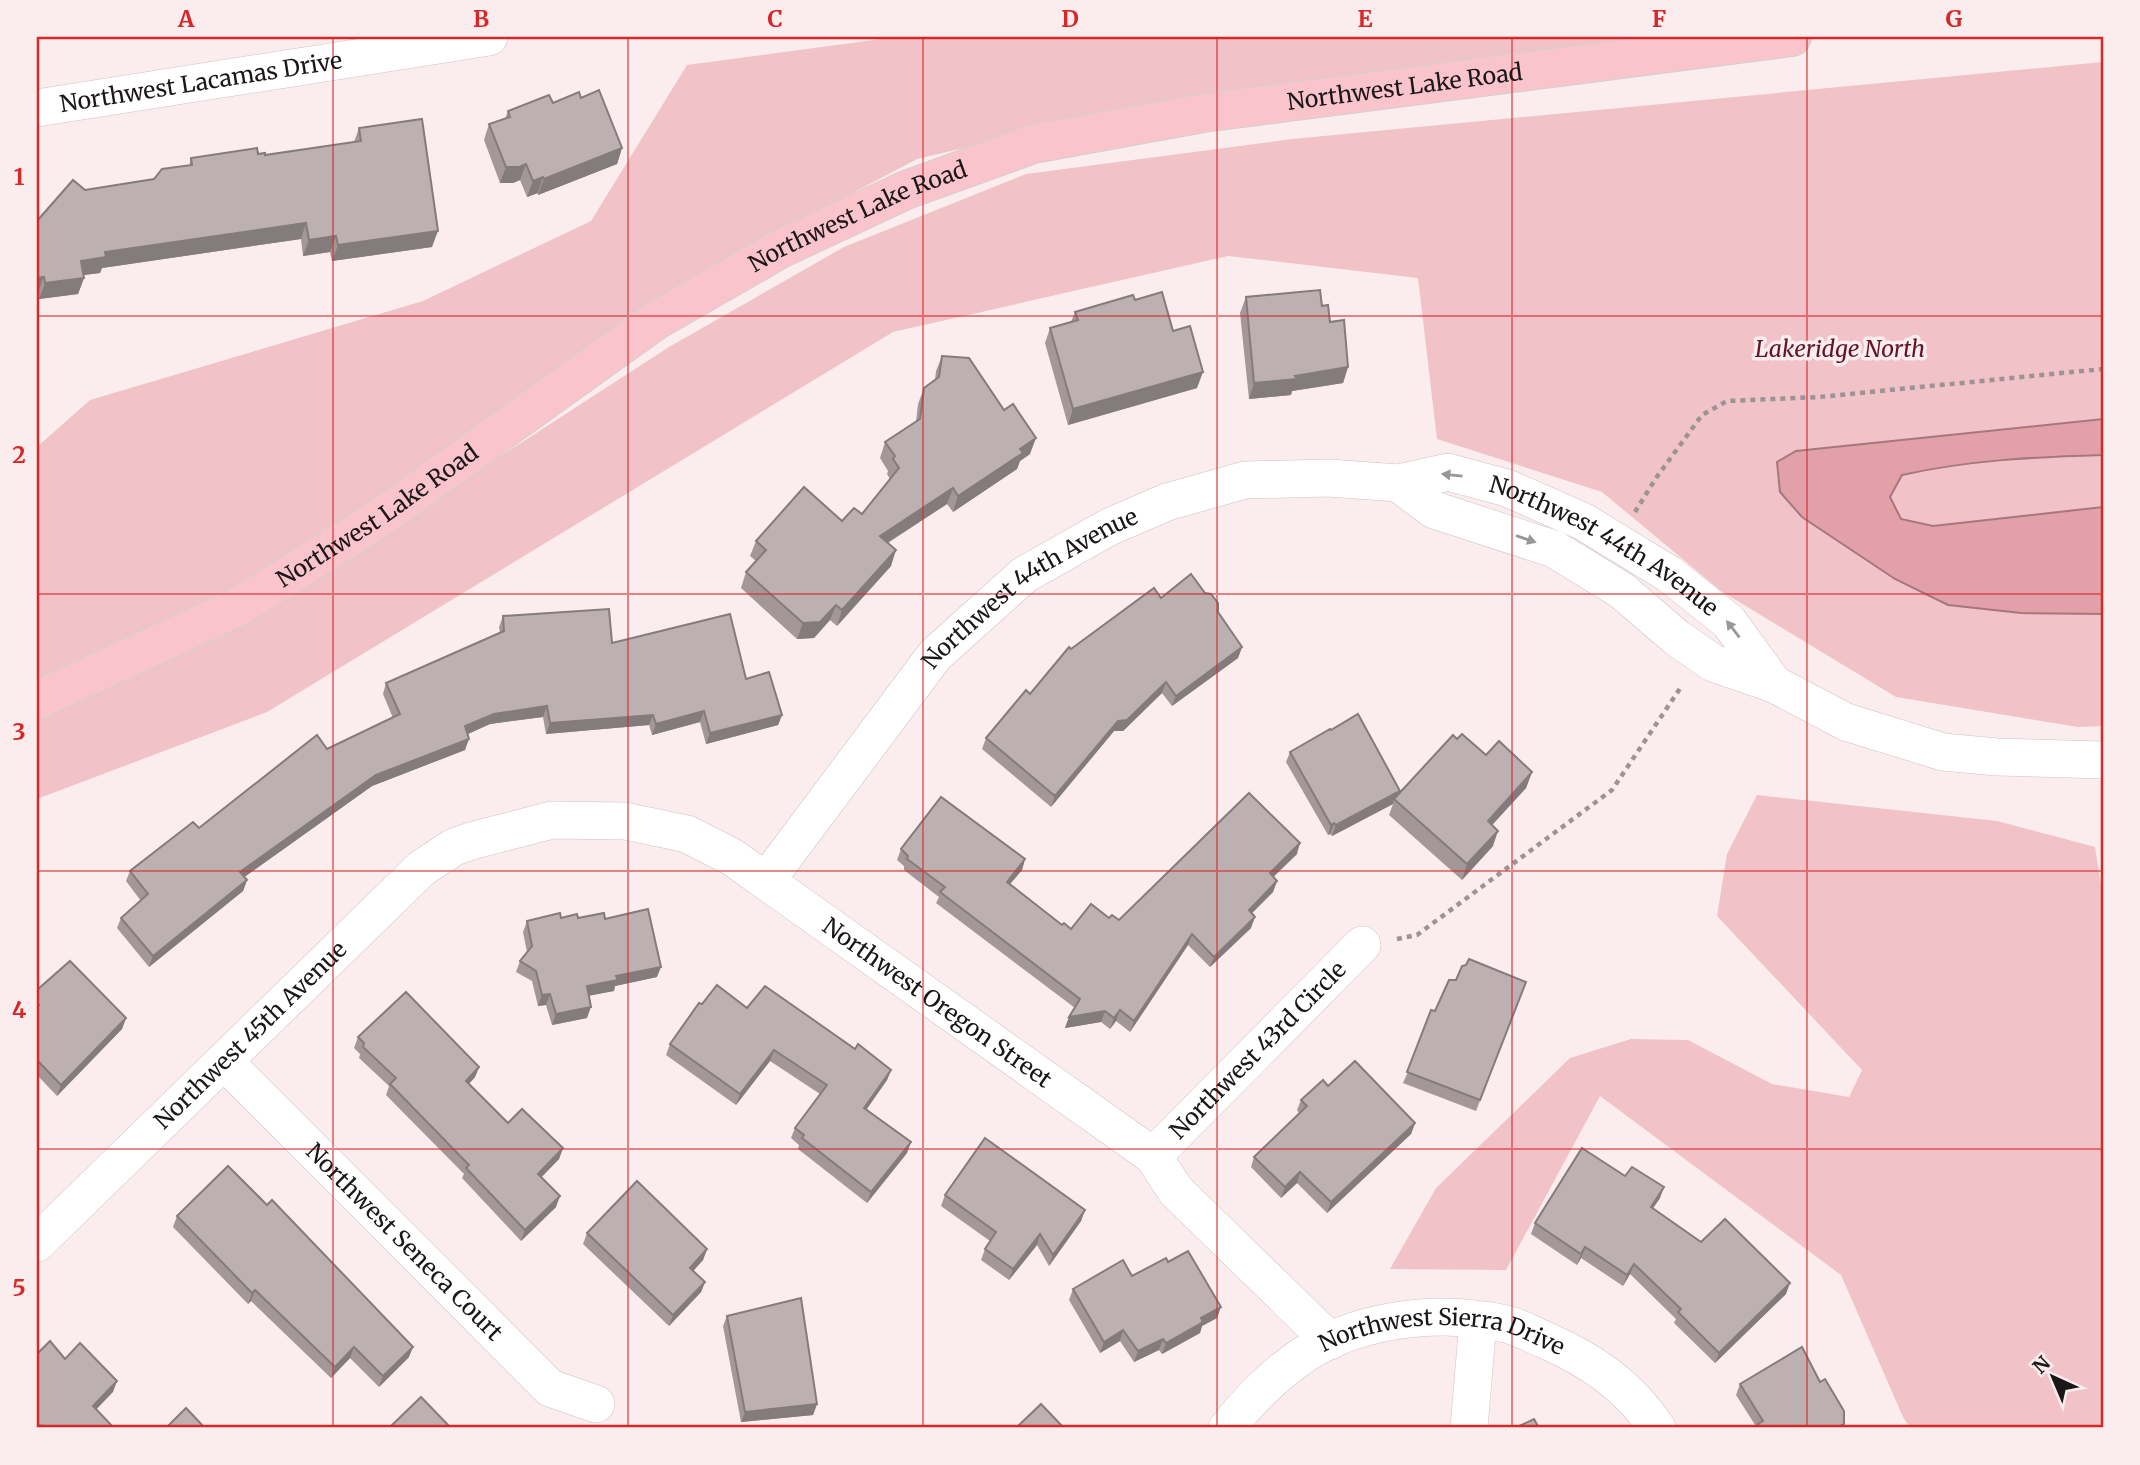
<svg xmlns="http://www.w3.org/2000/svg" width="2140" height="1465" viewBox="0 0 2140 1465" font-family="Merriweather,serif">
<rect width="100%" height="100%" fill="#fbedee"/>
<g fill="#f1c2c7">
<path d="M896,37h795l-552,70 -222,52 -193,102 -433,305 -254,122v-241l53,-47 333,-99 168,-80 96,-156z"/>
<path d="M2103,62v664l-25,1 -182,-30 -175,-106 -119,-99 -165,-53 -19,-161 -190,-22 -335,76 -626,380 -230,87v-88l184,-74 448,-290 175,-100 182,-73 266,-35z"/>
<path d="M1757,795l240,26 98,26 8,51v530h-193l-7,-11 -62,-142 -241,-179 -94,174 -116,-1 46,-81 134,-130 61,-19 57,1 84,44 77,13 13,-27 -145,-154 10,-62z"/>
</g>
<path fill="#e2a1a9" stroke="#a6777d" stroke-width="2" d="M2103,419v36c-68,2 -134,5 -201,20l-12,22 11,22 32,7 170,-19v107l-82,-1 -73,-8 -53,-26 -93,-62 -22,-25 -3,-30 19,-11z"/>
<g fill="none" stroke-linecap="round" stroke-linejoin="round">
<defs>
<g id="minor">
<path id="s1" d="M37,108l452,-71"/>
<path d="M1398,483l36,27 120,39 67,41 56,48 36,25 61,21 72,38 97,30 54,5 106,3"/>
<path id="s2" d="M766,881l169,-226 89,-80 85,-48 58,-25 78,-22 84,-2 69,5 50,-11 59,16 77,34 85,52 60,48 45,62"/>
<path id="s3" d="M225,1062l325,326 46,16"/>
<path id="s4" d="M1153,1156l209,-211"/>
<path id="s5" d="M37,1243l385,-375 32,-21 17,-6 81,-21 73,1 62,13 45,23 421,299 23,35 154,150"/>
<path id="s6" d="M1227,1428c19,-24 40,-46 64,-64 57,-45 145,-56 215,-40 13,3 27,11 39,16 46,20 84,46 112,88"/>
<path d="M1469,1428l9,-107"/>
</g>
<g id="major">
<path id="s7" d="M37,700l201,-93 142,-89 275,-197 125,-72 126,-59 127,-46 170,-31 589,-76"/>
</g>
</defs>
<use href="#minor" stroke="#cfc1c3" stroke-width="38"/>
<use href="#major" stroke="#d1d0d1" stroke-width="40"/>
<g stroke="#9d9394" stroke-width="4.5" stroke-dasharray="5 5" stroke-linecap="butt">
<path d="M1635,512l21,-34 46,-63 25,-14 92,-4 284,-28"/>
<path d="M1397,939l20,-4 195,-145 69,-103"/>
</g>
<use href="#minor" stroke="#fff" stroke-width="37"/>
<use href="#major" stroke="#f9c4cc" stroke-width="38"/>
</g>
<g fill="#a39798">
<path d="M581,98l41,50 -5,16 -79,31v-2l-11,4 -7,-17 -7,3h-13l-16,-43 5,-16 16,-5 3,-8z"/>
<path d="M359,128l73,119 -100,14 -2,-9 -27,4 -2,-17 -199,29 -2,5 -17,2 1,3 -6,16 -39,5 -1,-6h-1l48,-103 69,-11 35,-13 2,-8 67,-4 7,1 89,-13z"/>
<path d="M1246,297l76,9 8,16 18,45 -5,16 -51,8 -1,4 -42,4 -9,-86z"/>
<path d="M1135,300l38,31 24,57 -129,37 -23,-82 5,-15 21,-6 4,-10z"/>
<path d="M942,356l88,98 -10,7 -3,8 -64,43 -6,-8 -59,39 3,23 -54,60 -7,-6 -16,18 -17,1 -56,-51 5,-16 10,-11 -6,-5 6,-15 86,-20 20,-7 28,-35 -3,-5 1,-3 -8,-13 5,-16 31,-21 2,-17 6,-16 11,-8 1,-9z"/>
<path d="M1161,598l57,14 24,35 -4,11 -66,48 -10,-13 -39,38h-9l-63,76 -69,-58 4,-11 44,-44z"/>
<path d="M503,616l243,63 36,36 -4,10 -72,19 -6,-22 -48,13 -3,-10 -103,9 -3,-17 -53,7 -22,10 -3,16 -93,36 -128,91 3,3 -4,11 -94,76 -32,-39 4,-10 20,-17 -15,-20 4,-10 197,-122 66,-31 -10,-24 3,-11 114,-50 -1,-6z"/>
<path d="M1457,739l29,16 46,17 -6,16 -34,37 1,21 -31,34 -73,-65 4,-11 -61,32 -2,-2 -2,1 -42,-73 4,-10 110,39 -1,3z"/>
<path d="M901,849l124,10 -3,11 -12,14 52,41 9,4 38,-11 10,2 178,-66 -24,23 4,4 -4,11 -21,21 -1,15 -41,39 -22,-22 -58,87 -14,-11 -6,8 -9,-7 -36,6 4,-11 6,-9 -139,-105 3,-6 -35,-27v-4l-7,-6z"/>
<path d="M561,918l44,1 52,58 -42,9 -1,5 -25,4 -2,23 -35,7 -6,-20 -8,1 -6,-25 -16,-9 4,-11 7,-9 -4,-20 4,-11z"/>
<path d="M1526,982l-50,129 -73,-28 32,-72z"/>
<path d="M37,990l89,28 -4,11 -65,67 -20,-21z"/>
<path d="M702,1004l45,4 108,41 36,21 -4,10 -20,29 40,44 -40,50 -69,-54 1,-4 -8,-7 4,-10 25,-34 -50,-33 -34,44 -70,-50 4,-11z"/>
<path d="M358,1037l121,30 -4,10 -6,7 39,39 55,25 -4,11 -18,18 15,30 -35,34 -59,-63 2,-4 -78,-79 3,-9 -30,-28 1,-4 -6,-6z"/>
<path d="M1328,1086l87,37 -4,11 -84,79 -30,-30 -16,15 -30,-31 3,-10 45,-44 -2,-3 4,-10z"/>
<path d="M945,1195l140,15 -4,11 -32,45 -12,-21 -28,35 -28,-20 4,-11 5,-8 -49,-35z"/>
<path d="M1660,1198l-7,10 48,34 85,52 -71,69 -41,-40 2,-4 -46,-45 -7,12 -42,-28 -4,7 -46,-31 4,-11z"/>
<path d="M177,1216l232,141 -30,30 -29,-29 -19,20 -80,-77 -3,3 -75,-77z"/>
<path d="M587,1233l120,16 -4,11 -10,11 12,11 -4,10 -32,34 -86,-82z"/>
<path d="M1168,1262l49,56 -15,8 -2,7 -38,21 -3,-4 -25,12 -14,-21 -20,12 -31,-53 4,-11 59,-13z"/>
<path d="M727,1316l90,88 -4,11 -72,7 -18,-96z"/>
<path d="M1740,1384l103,44h-86l-21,-33z"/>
</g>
<g fill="#847b7c">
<path d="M622,148l-5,16 -79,31 6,-16z"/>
<path d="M526,164l-6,16 -7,3h-13l6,-16z"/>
<path d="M543,177l-5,16 -11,4 6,-16z"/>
<path d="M306,223l-5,16 -199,29 -2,5 -24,3 5,-15 24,-9z"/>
<path d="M438,231l-6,16 -100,14 6,-16z"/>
<path d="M336,236l-6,16 -27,4 6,-16z"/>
<path d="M44,277l-6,16h-1v-15z"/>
<path d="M84,278l-6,16 -39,5 6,-16z"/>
<path d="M1348,367l-5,16 -51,8 -1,4 -42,4 5,-16z"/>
<path d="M1203,372l-6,16 -129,37 5,-16z"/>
<path d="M1036,438l-6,16 -10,7 -3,8 -64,43 5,-16z"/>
<path d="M953,488l-6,16 -73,47 6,-15z"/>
<path d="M896,550l-5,16 -54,60 5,-16z"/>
<path d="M836,605l-6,15 -16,18 -17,1 6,-16z"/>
<path d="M1242,647l-4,11 -66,48 4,-10z"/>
<path d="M1166,682l-4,11 -39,38h-9l-63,76 4,-11 63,-75z"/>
<path d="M547,706l-4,11 -53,7 -29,13 4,-11 29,-12z"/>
<path d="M704,711l-4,11 -48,13 4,-11z"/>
<path d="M653,715l-4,10 -103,9 4,-11z"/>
<path d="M782,715l-4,10 -72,19 4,-11z"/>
<path d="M469,739l-4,11 -93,36 -136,97 4,-11 136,-97z"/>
<path d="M1532,772l-6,16 -44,48 6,-15z"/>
<path d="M1400,791l-3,10 -3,-2 -1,5 -61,32 4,-11z"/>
<path d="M1334,823l-4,11 -2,1 3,-10z"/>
<path d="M1498,831l-5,15 -31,34 5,-16z"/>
<path d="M1300,843l-3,11 -31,30 4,-11z"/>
<path d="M1025,859l-3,11 -19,22 4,-10z"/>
<path d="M247,880l-4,11 -94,76 4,-11z"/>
<path d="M1277,881l-4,11 -28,28 4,-10z"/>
<path d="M1255,917l-4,11 -41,39 4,-10z"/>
<path d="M1192,934l-4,11 -58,87 4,-11z"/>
<path d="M661,967l-4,10 -42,9 -1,5 -31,6 4,-11 29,-10z"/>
<path d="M550,994l-4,11 -8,1 4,-11z"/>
<path d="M591,1007l-4,11 -35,7 4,-11z"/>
<path d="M1120,1010l-4,11 -6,8 4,-11z"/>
<path d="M1105,1011l-4,11 -36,6 4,-11z"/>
<path d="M126,1018l-4,11 -65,67 4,-11z"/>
<path d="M774,1050l-4,11 -34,44 4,-11z"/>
<path d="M479,1067l-4,10 -13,14 4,-10z"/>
<path d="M891,1070l-4,10 -27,38 4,-10z"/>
<path d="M1415,1123l-4,11 -84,79 4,-11z"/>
<path d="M911,1142l-4,11 -40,50 4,-11z"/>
<path d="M563,1148l-4,11 -25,26 4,-11z"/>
<path d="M1300,1172l-3,11 -16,15 4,-11z"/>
<path d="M1664,1187l-4,11 -13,19 4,-10z"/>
<path d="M560,1196l-4,11 -35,34 4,-11z"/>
<path d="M1085,1210l-4,11 -32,45 4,-11z"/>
<path d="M1040,1234l-3,11 -28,35 4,-11z"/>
<path d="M1585,1247l-4,11 -4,7 4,-11z"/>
<path d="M707,1249l-4,11 -17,19 4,-11z"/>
<path d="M1634,1264l-4,10 -7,12 4,-11z"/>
<path d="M705,1282l-4,10 -32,34 4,-11z"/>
<path d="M1790,1283l-4,11 -71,69 4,-10z"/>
<path d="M255,1290l-4,11 -3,3 4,-11z"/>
<path d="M1221,1307l-4,11 -15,8 -2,7 -38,21 4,-11 35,-25z"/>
<path d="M1123,1330l-3,11 -20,12 4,-11z"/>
<path d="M1163,1339l-4,11 -25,12 4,-11z"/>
<path d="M354,1347l-4,11 -19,20 4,-11z"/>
<path d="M413,1347l-4,10 -30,30 4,-11z"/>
<path d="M117,1381l-4,11 -24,25 4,-11z"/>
<path d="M817,1404l-4,11 -72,7 4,-10z"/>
</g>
<g fill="#bdb0b1" stroke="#847b7c" stroke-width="2">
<path d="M599,90l23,58 -78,31 -1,-2 -10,4 -7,-17 -7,3h-13l-17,-43 21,-7 -2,-6 41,-16 4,8 26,-11 2,6z"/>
<path d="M422,119l16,112 -100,14 -2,-9 -27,4 -3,-17 -201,29 1,5 -25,4 3,17 -39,5 -1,-6 -7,1v-57l36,-41 12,10 69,-11 8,-10 30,-4 -1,-7 66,-10 1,6 7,-1v2l96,-14 -2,-13z"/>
<path d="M1320,290l2,16 6,-1 2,17 14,-2 4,47 -53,9 2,3 -43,4 -8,-86z"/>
<path d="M1162,292l11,39 17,-5 13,46 -130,37 -23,-81 28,-8 -3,-8 58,-17 2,5z"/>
<path d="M942,356l27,2 35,52 9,-6 23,34 -16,11 3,4 -65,43 -5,-8 -73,48 16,14 -54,60 -6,-5 -16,17 -17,1 -57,-51 20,-22 -10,-9 48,-54 38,34 12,-13 8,6 37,-46 -6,-9 2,-3 -10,-14 35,-23 4,-31 15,-11z"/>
<path d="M1191,574l14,19 6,1 7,9v9l24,35 -66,49 -10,-14 -39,38 -9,1 -63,75 -69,-58 40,-48 4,4 39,-47 2,2 83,-61 7,10z"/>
<path d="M609,609l3,34 118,-29 16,65 23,-7 13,43 -72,18 -6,-22 -48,13 -3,-9 -103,8 -3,-17 -53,8 -29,12 4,13 -93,36 -136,97 7,8 -94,76 -32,-38 27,-24 -18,-23 63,-49 6,6 118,-93 10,14 73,-35 -14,-31 118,-52 -1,-15z"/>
<path d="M1358,714l42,77 -64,34 -2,-2 -3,2 -41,-73 40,-23 1,1z"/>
<path d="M1462,734l24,21 13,-14 33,31 -44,49 10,10 -31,33 -73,-65 59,-64 4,4z"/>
<path d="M1249,793l51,50 -30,30 7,8 -28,29 6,7 -41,40 -22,-23 -58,87 -14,-11 -6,8 -9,-7 -36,6 11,-18 -140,-107 5,-5 -38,-28 1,-3 -7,-7 40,-52 84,62 -18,23 55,43 2,-2 7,6 20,-25 18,14 3,-3 7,5z"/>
<path d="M648,909l13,58 -45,9 2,4 -31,6 4,21 -35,7 -6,-20 -8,1 -6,-24 -16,-10 12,-15 -5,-25 33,-8 1,5 16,-4 1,4 26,-5 1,6z"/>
<path d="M1469,959l57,23 -46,118 -73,-28 24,-62 4,1 14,-31h7l6,-14 4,-1z"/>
<path d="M70,961l56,57 -65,67 -24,-25v-53l2,-2 -2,-3v-12z"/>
<path d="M717,985l30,23 18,-22 90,63 3,-5 33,26 -27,38 47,34 -40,50 -69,-54 2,-3 -9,-7 32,-43 -53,-35 -34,44 -70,-50 29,-41 3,1z"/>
<path d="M406,992l73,75 -13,14 42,42 14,-14 41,39 -25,26 22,22 -35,34 -59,-62 3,-3 -79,-81 6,-6 -33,-31 1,-4 -6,-6z"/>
<path d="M1355,1061l60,62 -84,79 -31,-30 -15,15 -31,-30 53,-51 -6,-6 22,-20 5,6z"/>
<path d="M985,1138l100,72 -32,45 -13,-21 -27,35 -28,-20 11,-17 -51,-37z"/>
<path d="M1582,1148l43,28 7,-9 32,20 -13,20 50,35 24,-23 65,64 -71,70 -41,-41 3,-3 -47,-45 -7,11 -42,-28 -4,7 -46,-31z"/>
<path d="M228,1166l39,39 5,-5 141,147 -30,29 -29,-29 -19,20 -80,-77 -3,3 -75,-77z"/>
<path d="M637,1181l70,68 -17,19 15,14 -32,33 -86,-82z"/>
<path d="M1188,1251l33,56 -20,11 2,4 -37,21 -3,-4 -25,12 -15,-21 -19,12 -31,-53 50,-29 9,16 34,-18 2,4z"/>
<path d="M801,1298l16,106 -72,8 -18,-96z"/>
<path d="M50,1341l15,18 15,-16 37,38 -24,25 21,22h-68l-2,-2 -7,-1v-71z"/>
<path d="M1802,1347l18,35 5,-3 19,32v13l-8,4h-76l-2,-4 5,-3 -23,-37z"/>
<path d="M421,1397l30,31h-62z"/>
<path d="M1041,1404l23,24h-48z"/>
<path d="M186,1408l19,20h-44l1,-1 4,1z"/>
<path d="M1534,1419l5,9h-24z"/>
</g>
<defs><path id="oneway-solid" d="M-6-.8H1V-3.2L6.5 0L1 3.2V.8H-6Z" transform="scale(1.75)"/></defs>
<g fill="#989697">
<use href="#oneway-solid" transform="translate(1452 475) rotate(-174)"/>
<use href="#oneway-solid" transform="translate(1526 539) rotate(19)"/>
<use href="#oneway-solid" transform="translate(1733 629) rotate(-128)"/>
</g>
<path fill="none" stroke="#d62828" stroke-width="2" stroke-opacity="0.55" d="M333,37v1391M628,37v1391M923,37v1391M1217,37v1391M1512,37v1391M1807,37v1391M37,316h2066M37,594h2066M37,871h2066M37,1149h2066"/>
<g text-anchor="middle" stroke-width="7" stroke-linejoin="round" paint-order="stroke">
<g font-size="23" fill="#1b1617" stroke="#fbedee">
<text dy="8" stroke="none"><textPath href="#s1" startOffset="166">Northwest Lacamas Drive</textPath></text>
<text dy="8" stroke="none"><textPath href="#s7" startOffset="1522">Northwest Lake Road</textPath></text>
<text dy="8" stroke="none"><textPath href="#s7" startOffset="956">Northwest Lake Road</textPath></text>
<text dy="8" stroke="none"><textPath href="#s7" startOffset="388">Northwest Lake Road</textPath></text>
<text dy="8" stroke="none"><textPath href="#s2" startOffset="1022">Northwest 44th Avenue</textPath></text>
<text dy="8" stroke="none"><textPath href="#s2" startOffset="399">Northwest 44th Avenue</textPath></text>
<text dy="8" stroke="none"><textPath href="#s5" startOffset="1116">Northwest Oregon Street</textPath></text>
<text dy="8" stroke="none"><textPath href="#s5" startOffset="298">Northwest 45th Avenue</textPath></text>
<text dy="8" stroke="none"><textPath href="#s4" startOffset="149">Northwest 43rd Circle</textPath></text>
<text dy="8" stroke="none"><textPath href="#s3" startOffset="254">Northwest Seneca Court</textPath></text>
<text dy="8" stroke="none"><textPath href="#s6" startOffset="252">Northwest Sierra Drive</textPath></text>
</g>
<g font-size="23" font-style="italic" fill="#601528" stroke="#fbedee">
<text x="1840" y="357">Lakeridge North</text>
</g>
</g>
<rect width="2140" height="1465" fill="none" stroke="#fbedee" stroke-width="77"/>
<g transform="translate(2053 1377) rotate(316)" stroke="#fbedee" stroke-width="5" paint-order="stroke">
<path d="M0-5L12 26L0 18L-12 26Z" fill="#1b1617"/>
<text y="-10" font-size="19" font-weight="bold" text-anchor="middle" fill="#1b1617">N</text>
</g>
<rect x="38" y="38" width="2064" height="1388" fill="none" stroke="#d62828" stroke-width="2.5"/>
<g font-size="23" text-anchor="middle" font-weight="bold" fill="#d62828">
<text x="186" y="27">A</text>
<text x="481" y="27">B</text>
<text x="775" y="27">C</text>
<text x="1070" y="27">D</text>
<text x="1365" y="27">E</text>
<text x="1659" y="27">F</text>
<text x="1954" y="27">G</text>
<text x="19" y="185">1</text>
<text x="19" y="463">2</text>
<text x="19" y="740">3</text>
<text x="19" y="1018">4</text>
<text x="19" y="1296">5</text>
</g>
</svg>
